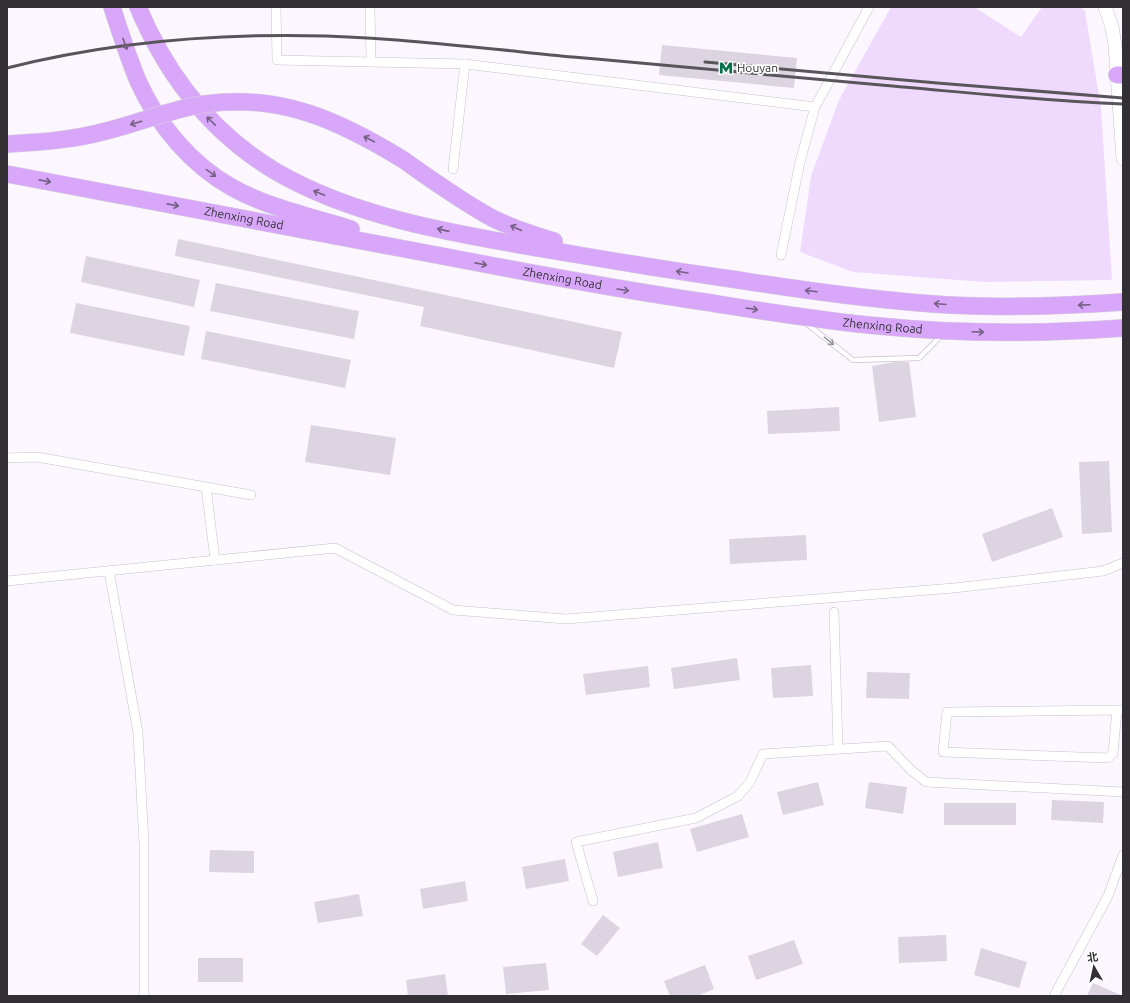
<svg xmlns="http://www.w3.org/2000/svg" width="1130" height="1003" viewBox="0 0 1130 1003" font-family="Ubuntu,'Noto Sans SC',sans-serif">
<rect width="100%" height="100%" fill="#fcf7ff"/>
<path fill="#efdafe" d="M891,7h83l47,30 21,-30h39l4,4 16,97 11,172 -128,2 -131,-10 -53,-20 11,-76 28,-76z"/>
<g fill="#dcd4e1">
<path d="M662,45l135,13 -3,30 -135,-13z"/>
<path d="M178,239l444,93 -8,36 -194,-42 4,-19 -249,-51z"/>
<path d="M86,256l114,24 -6,27 -113,-25z"/>
<path d="M216,283l143,28 -5,28 -144,-28z"/>
<path d="M76,303l114,23 -6,30 -114,-23z"/>
<path d="M206,331l145,29 -6,28 -144,-29z"/>
<path d="M895,362h14l7,55 -37,5 -7,-56z"/>
<path d="M839,407l1,24 -72,3 -1,-23z"/>
<path d="M311,425l85,13 -6,37 -85,-13z"/>
<path d="M1109,461l3,71 -30,2 -3,-72z"/>
<path d="M1052,508l11,29 -71,25 -10,-28z"/>
<path d="M806,535l1,25 -77,4 -1,-25z"/>
<path d="M737,658l3,22 -66,9 -3,-21z"/>
<path d="M811,665l2,31 -40,2 -2,-30z"/>
<path d="M648,666l2,21 -64,8 -3,-21z"/>
<path d="M867,672l43,1 -1,26 -43,-1z"/>
<path d="M818,782l6,23 -41,10 -6,-23z"/>
<path d="M869,782l38,5 -4,27 -38,-6z"/>
<path d="M1052,800l52,2 -1,21 -52,-3z"/>
<rect x="944" y="803" width="72" height="22"/>
<path d="M742,814l7,23 -52,15 -7,-23z"/>
<path d="M658,842l5,26 -45,9 -5,-25z"/>
<path d="M210,850l44,1v22l-45,-1z"/>
<path d="M565,859l4,22 -43,8 -4,-22z"/>
<path d="M465,881l3,20 -45,8 -3,-20z"/>
<path d="M359,894l4,22 -45,7 -4,-21z"/>
<path d="M603,915l17,13 -23,28 -16,-12z"/>
<path d="M946,935l1,26 -48,2 -1,-26z"/>
<path d="M794,940l9,24 -47,16 -8,-24z"/>
<path d="M981,948l46,14 -8,26 -45,-13z"/>
<rect x="198" y="958" width="45" height="24"/>
<path d="M546,963l3,27 -43,4 -3,-27z"/>
<path d="M705,965l9,24 -17,7h-27l-6,-15z"/>
<path d="M445,974l3,22h-40l-2,-16z"/>
<path d="M1093,983l30,13h-36z"/>
</g>
<g fill="none" stroke-linecap="round" stroke-linejoin="round">
<defs>
<path id="lane" d="M807,324l46,36 66,-2 23,-23"/>
<g id="street">
<path d="M276,7l1,53 188,4 350,43"/>
<path d="M370,7l1,55"/>
<path d="M453,169l12,-105"/>
<path d="M781,255l19,-93 15,-55 54,-100"/>
<path d="M7,458l30,-1 214,38"/>
<path d="M206,487l9,73"/>
<path d="M109,571l29,162 6,111v152"/>
<path d="M7,581l328,-33 118,62 113,9 388,-31 149,-17 20,-8"/>
<path d="M834,612l4,137"/>
<path d="M1117,710l-4,43 -5,5 -165,-6 4,-40 170,-2h6"/>
<path d="M593,901l-17,-59 120,-24 42,-22 12,-14 13,-28 125,-8 23,24 15,12 197,10"/>
<path d="M1054,996l54,-100 15,-41"/>
</g>
<path id="secondary" d="M1105,7l7,20 3,18 8,114"/>
<g id="highway">
<path d="M112,7c8,25 16,50 26,74 20,44 53,84 95,107 36,20 80,29 118,41"/>
<path d="M138,7c29,69 72,125 137,164 85,50 195,65 292,82 57,10 114,19 171,27 70,11 140,21 211,25 58,3 116,1 174,-3"/>
<path d="M1117,75h6"/>
<path d="M402,159c30,21 60,43 92,60 19,9 40,16 60,22"/>
<path id="s1" d="M7,174c145,27 290,54 435,82 88,17 175,33 263,46 58,9 116,19 174,24 81,8 163,8 244,2"/>
</g>
</defs>
<use href="#lane" stroke="#c8c0cd" stroke-width="6"/>
<use href="#street" stroke="#c8c0cd" stroke-width="10"/>
<use href="#secondary" stroke="#c8c0cd" stroke-width="14"/>
<use href="#highway" stroke="#d6d6d7" stroke-width="18"/>
<use href="#lane" stroke="#fff" stroke-width="4.5"/>
<use href="#street" stroke="#fff" stroke-width="9"/>
<use href="#secondary" stroke="#fff" stroke-width="13"/>
<use href="#highway" stroke="#d9a7fa" stroke-width="17"/>
<g stroke="#59565b" stroke-width="3">
<path d="M705,62l232,21 186,15"/>
<path d="M7,68c103,-26 212,-35 319,-32 82,3 165,13 247,21 103,9 206,19 308,28 81,7 161,16 242,19"/>
</g>
<defs>
<path id="highway-bridge" d="M7,144c33,-2 67,-4 99,-13 33,-8 65,-22 99,-27 75,-11 135,17 197,55"/>
</defs>
<use href="#highway-bridge" stroke="#d6d6d7" stroke-width="18" stroke-linecap="butt"/>
<use href="#highway-bridge" stroke="#d9a7fa" stroke-width="17"/>
</g>
<defs><path id="oneway-shaft" d="M-6 0H5M1.5-3L5.5 0L1.5 3" fill="none" stroke-width="1.6" stroke-linecap="round" stroke-linejoin="round"/></defs>
<g stroke="#756084">
<use href="#oneway-shaft" transform="translate(125 44) rotate(70)"/>
<use href="#oneway-shaft" transform="translate(211 121) rotate(-136)"/>
<use href="#oneway-shaft" transform="translate(136 123) rotate(164)"/>
<use href="#oneway-shaft" transform="translate(369 139) rotate(-152)"/>
<use href="#oneway-shaft" transform="translate(211 173) rotate(36)"/>
<use href="#oneway-shaft" transform="translate(45 181) rotate(11)"/>
<use href="#oneway-shaft" transform="translate(319 193) rotate(-157)"/>
<use href="#oneway-shaft" transform="translate(173 205) rotate(11)"/>
<use href="#oneway-shaft" transform="translate(516 228) rotate(-156)"/>
<use href="#oneway-shaft" transform="translate(443 230) rotate(-167)"/>
<use href="#oneway-shaft" transform="translate(481 264) rotate(11)"/>
<use href="#oneway-shaft" transform="translate(682 272) rotate(-171)"/>
<use href="#oneway-shaft" transform="translate(623 290) rotate(9)"/>
<use href="#oneway-shaft" transform="translate(811 291) rotate(-173)"/>
<use href="#oneway-shaft" transform="translate(940 304) rotate(-175)"/>
<use href="#oneway-shaft" transform="translate(1084 305) rotate(178)"/>
<use href="#oneway-shaft" transform="translate(752 309) rotate(9)"/>
<use href="#oneway-shaft" transform="translate(978 332) rotate(2)"/>
</g>
<use stroke="#99989a" href="#oneway-shaft" transform="translate(829 341) rotate(39)"/>
<defs>
<symbol id="metro-bare" viewBox="-9 -9 18 18"><path d="M-5.5 5V-5H-3L0 0L3-5H5.5V5H3V-.5L0 4L-3-.5V5Z" fill="#04734c" stroke="#fff" stroke-width="2.5" paint-order="stroke"/></symbol>
</defs>
<g fill-rule="evenodd">
<use href="#metro-bare" x="716" y="58" width="20" height="20"/>
</g>
<g text-anchor="middle" stroke-width="3.5" stroke-linejoin="round" paint-order="stroke">
<g font-size="12" fill="#333035" stroke="#fff" text-anchor="start">
<text x="737" y="72">Houyan</text>
</g>
<g font-size="12" fill="#333035" stroke="#fff">
<text dy="4" stroke="none"><textPath href="#s1" startOffset="241">Zhenxing Road</textPath></text>
<text dy="4" stroke="none"><textPath href="#s1" startOffset="565">Zhenxing Road</textPath></text>
<text dy="4" stroke="none"><textPath href="#s1" startOffset="889">Zhenxing Road</textPath></text>
</g>
</g>
<rect width="1130" height="1003" fill="none" stroke="#333035" stroke-width="16"/>
<g transform="translate(1094 967) rotate(351)" stroke="#ffffff" stroke-width="3" paint-order="stroke">
<path d="M0-3L7 15L0 10L-7 15Z" fill="#333035"/>
<text y="-6" font-size="11" font-weight="bold" text-anchor="middle" fill="#333035">北</text>
</g>
</svg>
